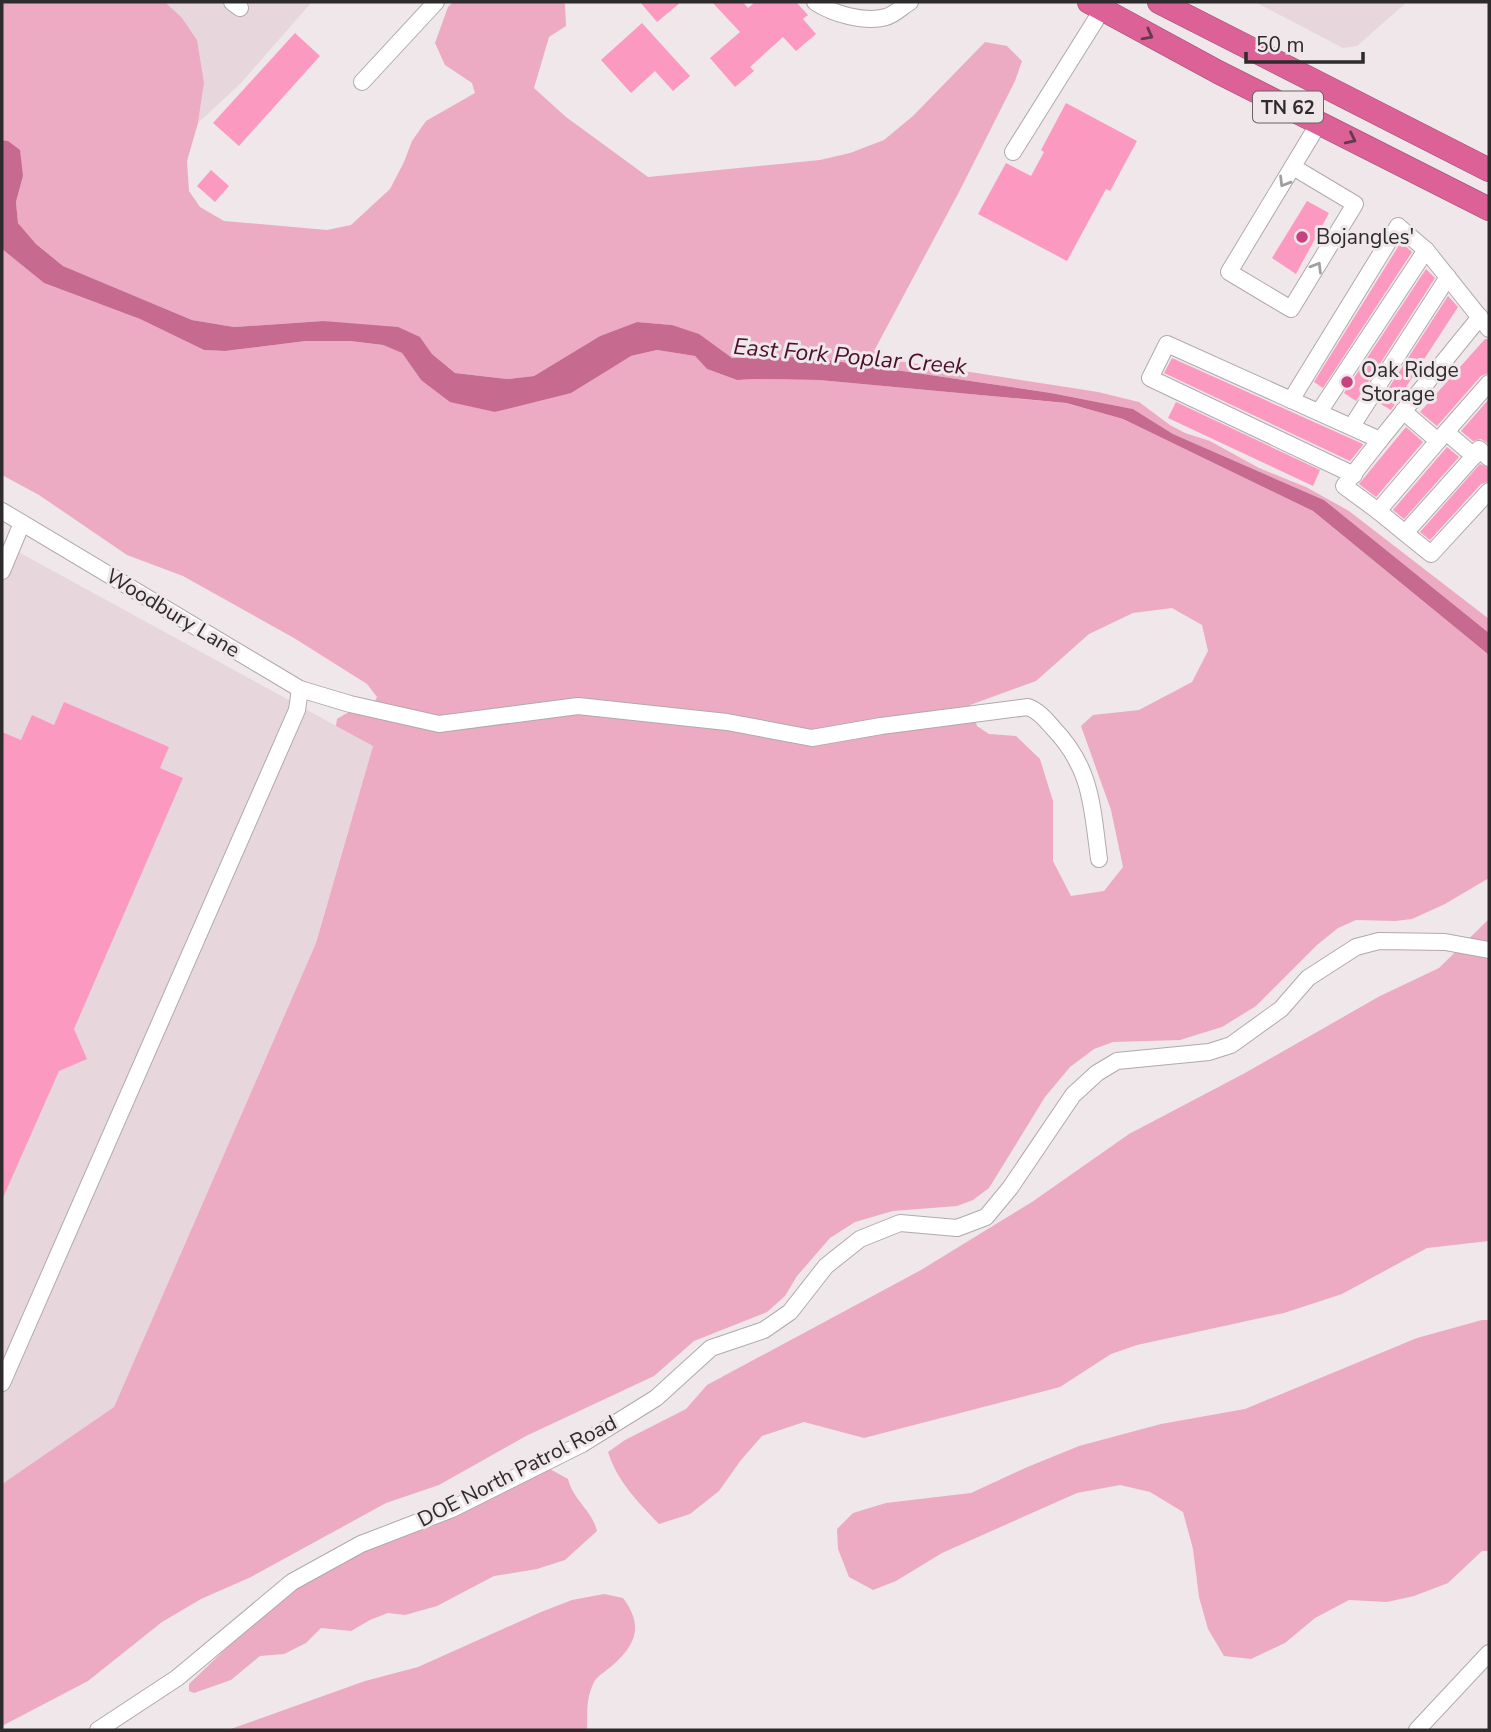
<svg xmlns="http://www.w3.org/2000/svg" width="1491" height="1732" viewBox="0 0 1491 1732" font-family="'Nunito Sans',sans-serif">
<rect width="100%" height="100%" fill="#efe7e9"/>
<g fill="#e7d7dc">
<path d="M165,2h147l-72,82 -42,39 6,-40z"/>
<path d="M1255,2h152l-50,44 -14,2z"/>
<path d="M2,543l371,203 -57,197 -202,464 -112,77z"/>
</g>
<g fill="#ecabc2" fill-rule="evenodd">
<path d="M2,2h163l17,16 15,22 7,43 -6,40 -11,38 2,30 11,16 24,14 103,9 24,-5 39,-36 14,-27 8,-21 14,-20 49,-28 -3,-10 -27,-18 -10,-22 13,-36 5,-5h110l2,2 1,22 -17,11 -15,51 32,29 82,60 172,-17 30,-7 34,-13 29,-24 72,-74 22,4 15,15 -7,20 -56,111 -85,159 19,9 205,32 41,10 31,23 15,8 25,8 49,27 47,19 43,24 140,108v14l-165,-133 -151,-66 -40,-25 -82,-16 -243,-36 -76,1 -60,-33 -35,-3 -37,14 -66,40 -27,3 -52,-6 -23,-19 -12,-17 -97,-16 -89,6 -42,-7 -129,-54 -27,-22 -18,-21 -2,-21 7,-26 -15,-35 -6,-1z"/>
<path d="M2,249l42,34 96,36 64,31 21,1 81,-10h44l33,4 19,8 19,27 74,32 34,-10 74,-30 28,-16 26,-6 38,6 12,13 30,11 18,-1 64,1 246,23 58,16 190,92 176,144v223l-44,26 -33,15 -17,2 -39,-1 -18,8 -21,17 -61,61 -34,21 -42,13 -67,2 -19,7 -24,18 -25,30 -56,91 -16,12 -16,6 -64,5 -38,11 -25,16 -33,38 -12,20 -18,16 -73,29 -40,35 -128,60 -87,49 -53,18 -135,74 -50,22 -39,23 -74,59 -86,45v-242l112,-77 202,-464 57,-197 -37,-20 1,-7c11,-8 18,-9 32,-6l8,-16 -10,-13 -73,-46 -111,-62 -56,-21 -88,-60 -37,-20zM1172,608l30,17 6,26 -16,31 -53,28 -46,5 -12,11 30,84 12,57 -19,24 -33,5 -18,-35v-60l-13,-42 -24,-23 -27,-2 -12,-8 -7,-21 66,-24 53,-47 44,-21z"/>
<path d="M1489,919v322l-62,7 -85,46 -58,19 -147,32 -26,9 -51,33 -196,51 -60,-16 -42,14 -21,24 -22,31 -29,23 -31,10c-21,-22 -42,-43 -51,-72l17,-12 61,-31 21,-24 214,-115 111,-68 97,-68 116,-61 135,-77 59,-28z"/>
<path d="M1482,1320h7v231h-7l-34,32 -34,13 -27,6 -38,-2 -34,18 -30,25 -34,16 -27,-3 -16,-27 -9,-32 -6,-48 -10,-37 -33,-20 -30,-7 -43,8 -135,60 -46,28 -23,9 -24,-13 -11,-28 -1,-20 16,-16 33,-10 85,-10 54,-25 54,-22 82,-22 84,-15 172,-71z"/>
<path d="M550,1469l18,10c5,21 24,31 29,52l-32,29 -28,9 -43,7 -57,30 -32,9 -17,-2 -18,7 -19,11 -30,-3 -15,15 -22,11 -24,2 -29,24 -37,13 -5,-2v-7l89,-85 76,-46 181,-80z"/>
<path d="M604,1594l19,4c20,27 14,45 -9,66 -6,6 -16,11 -20,18 -9,19 -6,30 -7,48h-359l137,-49 53,-14 123,-55 31,-12z"/>
</g>
<path fill="#c76a8f" d="M2,140l6,1 12,9 3,26 -7,26 2,21 18,21 27,22 129,54 42,7 89,-6 75,6 22,10 12,17 23,19 52,6 27,-3 66,-40 37,-14 35,3 27,9 33,24 76,-1 243,36 82,16 40,25 151,66 165,133v22l-176,-144 -190,-92 -57,-16 -247,-23 -64,-1 -18,1 -30,-11 -12,-13 -38,-6 -26,6 -60,37 -76,19 -45,-10 -29,-22 -19,-27 -19,-8 -33,-4h-44l-81,10 -21,-1 -64,-31 -96,-36 -42,-34z"/>
<g fill="#fc99c0">
<path d="M640,2h41l-24,20z"/>
<path d="M712,2h31l5,6 7,-6h41l12,13 -5,4 13,15 -20,17 -13,-14 -33,30 4,4 -19,16 -25,-29 30,-26z"/>
<path d="M642,23l48,53 -17,15 -18,-20 -24,22 -30,-33z"/>
<path d="M295,33l25,23 -81,90 -26,-23z"/>
<path d="M1066,103l71,38 -27,50 -4,-2 -39,72 -89,-47 28,-51 25,13 13,-24 -3,-2z"/>
<path d="M211,170l18,16 -14,16 -18,-16z"/>
<path d="M1307,201l22,12 -33,61 -24,-16z"/>
<path d="M1401,242l11,10 -89,136 -9,-6z"/>
<path d="M1426,269l9,9 -79,123 -12,-8z"/>
<path d="M1448,296l10,11 -67,103 -12,-7z"/>
<path d="M1485,339h4v34l-8,3 -44,50 -17,-14z"/>
<path d="M1172,358l191,86v1l-13,16 -186,-88z"/>
<path d="M1489,399v45l-8,-5 -8,2 -12,-10z"/>
<path d="M1176,402l144,68 -7,16 -145,-68z"/>
<path d="M1406,427l17,15 -47,55 -17,-13z"/>
<path d="M1447,447l12,10 -55,62 -11,-9z"/>
<path d="M1480,464l9,4v13l-8,3 -51,56 -10,-8z"/>
<path d="M64,702l105,45 -9,21 23,10 -109,251 13,30 -28,12 -57,129v-468l19,8 11,-25 22,10z"/>
</g>
<g fill="none" stroke-linecap="round" stroke-linejoin="round">
<defs>
<g id="minor">
<path d="M232,2l8,6"/>
<path d="M815,2c18,12 50,21 71,15 8,-2 17,-11 24,-15"/>
<path d="M362,82l74,-80"/>
<path d="M1013,152l94,-150"/>
<path d="M1293,167l62,37 -64,105 -62,-37 90,-149"/>
<path d="M1291,400l107,-174 28,24 63,79"/>
<path d="M1403,411l35,30 51,-58"/>
<path d="M1319,412l107,-162"/>
<path d="M1352,426l96,-149"/>
<path d="M1446,432l28,24 5,-7 10,9"/>
<path d="M1380,440l-36,46 34,25 60,-70"/>
<path d="M1354,475l-204,-97 17,-34 213,96 100,-123"/>
<path d="M2,511l298,178 50,15 89,20 139,-18 149,16 85,16 69,-12 147,-19c11,4 18,13 25,21 39,40 39,79 46,131"/>
<path d="M1378,511l27,22 69,-77"/>
<path d="M1405,533l26,21 58,-63"/>
<path d="M2,571l20,-48"/>
<path d="M2,1383l295,-673 3,-21"/>
<path d="M98,1730l79,-52 115,-96 69,-38 91,-35 130,-65 74,-46 55,-50 53,-18 26,-18 36,-46 34,-27 40,-16 57,5 29,-11 24,-29 63,-93 24,-22 20,-12 92,-9 22,-7 50,-36 27,-31 48,-31 23,-6 66,1 44,8"/>
<path d="M1417,1730l72,-77"/>
</g>
<g id="highway">
<path d="M1089,2l129,70 271,137"/>
<path d="M1159,2l330,168"/>
</g>
</defs>
<use href="#minor" stroke="#b1a9ac" stroke-width="18"/>
<use href="#highway" stroke="#9f4e71" stroke-width="24"/>
<use href="#minor" stroke="#fff" stroke-width="16"/>
<use href="#highway" stroke="#dc6196" stroke-width="23"/>
</g>
<defs><path id="oneway-chevron" d="M-2-3.5L2.5 0L-2 3.5" fill="none" stroke-width="1.6" stroke-linecap="round" stroke-linejoin="round" transform="scale(1.75)"/></defs>
<g stroke="#623b4c">
<use href="#oneway-chevron" transform="translate(1148 35) rotate(28)"/>
<use href="#oneway-chevron" transform="translate(1351 139) rotate(26)"/>
</g>
<g stroke="#a1a0a0">
<use href="#oneway-chevron" transform="translate(1284 182) rotate(121)"/>
<use href="#oneway-chevron" transform="translate(1317 267) rotate(-59)"/>
</g>
<g fill="#c84180" stroke="#efe7e9" stroke-width="2.5">
<circle cx="1302" cy="237" r="7"/>
<circle cx="1347" cy="382" r="7"/>
</g>
<g text-anchor="middle" stroke-width="6" stroke-linejoin="round" paint-order="stroke">
<rect fill="#efe7e9" stroke="#686365" stroke-width="2" x="1253" y="91.5" width="70" height="31" rx="5"/>
<g font-size="19" font-weight="bold" fill="#2e2b2c">
<text x="1288" y="114">TN 62</text>
</g>
<g font-size="21" fill="#2e2b2c" stroke="#efe7e9" text-anchor="start">
<text x="1316" y="244">Bojangles'</text>
<text x="1361" y="377">Oak Ridge<tspan x="1361" dy="24">Storage</tspan></text>
</g>
<g font-size="21" fill="#2e2b2c" stroke="#efe7e9">
<text transform="translate(173 613) rotate(31)" y="7">Woodbury Lane</text>
<text transform="translate(517 1471) rotate(-27)" y="7">DOE North Patrol Road</text>
</g>
<g font-size="23" font-style="italic" fill="#4b0f2c" stroke="#efe7e9">
<text transform="translate(850 356) rotate(5)" y="8">East Fork Poplar Creek</text>
</g>
</g>
<rect width="1491" height="1732" fill="none" stroke="#2e2b2c" stroke-width="7"/>
<path d="M1246 52v10h117v-10" fill="none" stroke="#2e2b2c" stroke-width="3.5"/>
<text x="1256" y="52" font-size="21" fill="#2e2b2c" stroke="#efe7e9" stroke-width="5" paint-order="stroke">50 m</text>
</svg>
